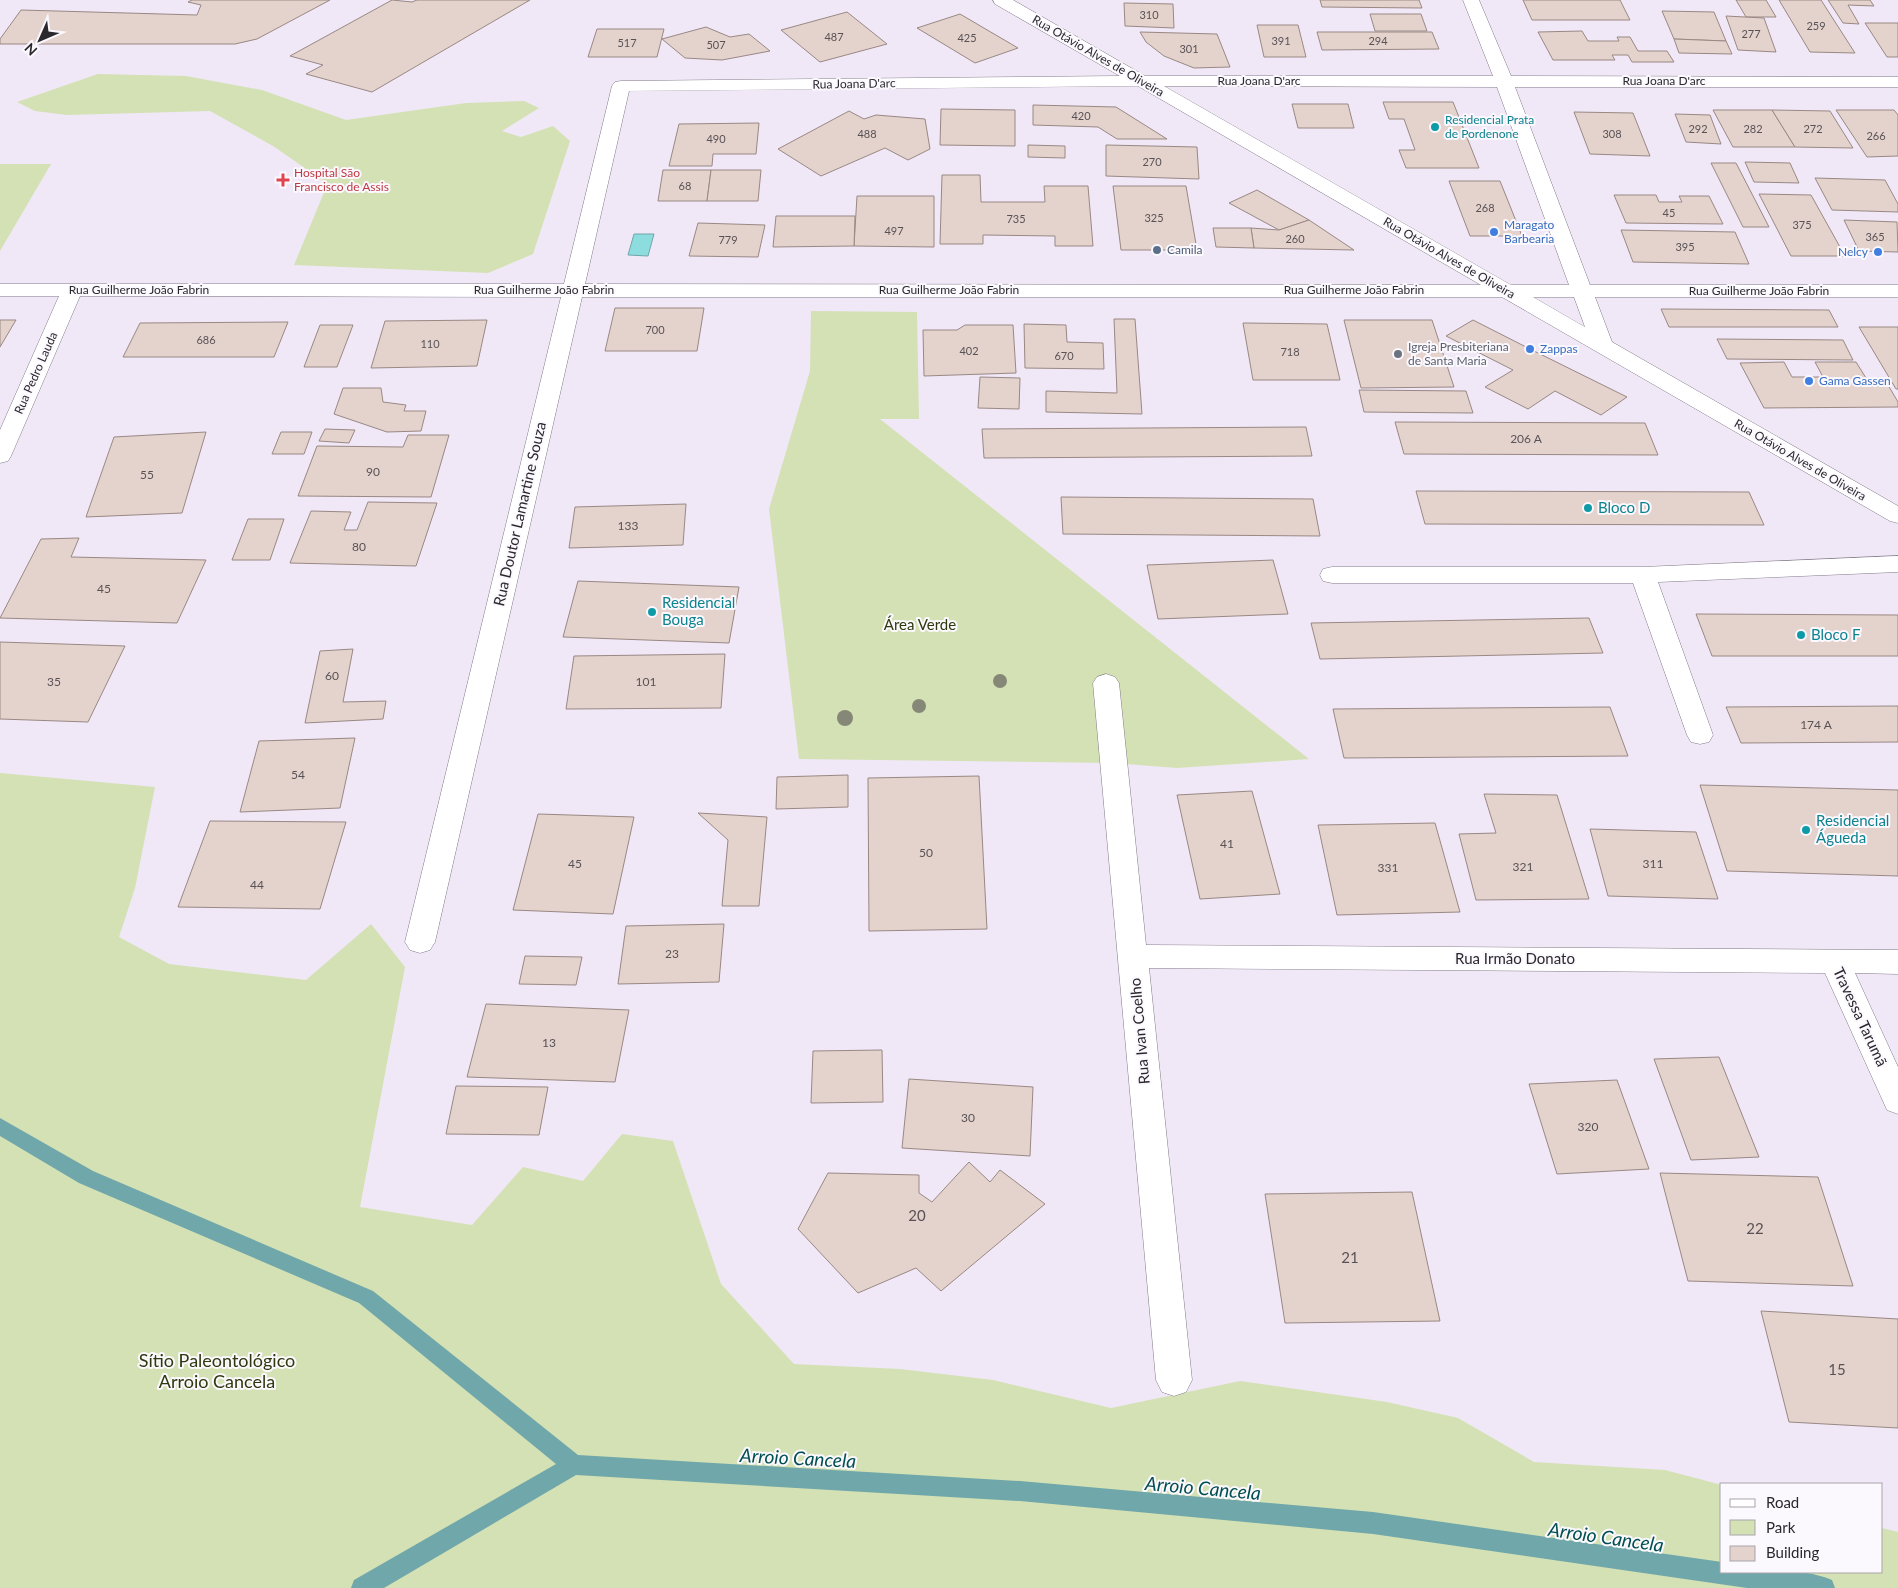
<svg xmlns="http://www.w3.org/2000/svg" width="1898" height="1588" viewBox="0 0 1898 1588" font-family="Lato,sans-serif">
<rect width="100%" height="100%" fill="#f0e8f7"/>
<g fill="#d4e1b4">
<path d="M98,74l88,2 76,14 84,30 120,-17 58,-2 15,7 -37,23 19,6 32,-11 17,15 -37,113 -45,19 -194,-8 31,-75v-8l-52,-36 -63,-35 -143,4 -32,-4 -18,-9z"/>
<path d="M0,164h51l-51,87z"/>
<path d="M811,311l106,1 2,107h-39l429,340 -132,9 -64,-5 -314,-4 -30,-250 41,-138z"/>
<path d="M0,773l155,14 -20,101 -16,49 50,27 137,16 65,-56 34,43 -45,240 112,18 51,-58 60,14 39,-47 51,7 48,143 73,80 106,5 93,11 118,28 129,-27 147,21 71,16 76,44 131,8 57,15v87h160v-44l16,4v56h-1898z"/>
</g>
<path fill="#8ddddf" stroke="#70a7aa" d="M634,234h20l-6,22 -20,-1z"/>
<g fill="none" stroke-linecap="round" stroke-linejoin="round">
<path fill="#70a7aa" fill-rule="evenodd" d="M0,1118l93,53 280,120 205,164 442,26 353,31 349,50v10c35,0 77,-6 110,8l3,8h-88l-374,-54 -353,-33 -444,-26 -192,113h-33l3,-8 202,-116 -197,-161 -280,-120 -79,-47z"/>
</g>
<g fill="#e4d2cd" stroke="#998884">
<path d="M192,0h138l-73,39 -22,5h-235v-5l21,-29 176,5 4,-10 -13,-3z"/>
<path d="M392,0l20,2 5,-2h113l-158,92 -66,-18 17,-9 -33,-9z"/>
<path d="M1320,0h99l3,8 -100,-1z"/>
<path d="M1523,0h97l10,20h-98z"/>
<path d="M1736,0h30l10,17h-30z"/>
<path d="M1779,0h42l34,53 -45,-1z"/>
<path d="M1828,0h42l4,6 -26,-1 11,19 -16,-1z"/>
<path d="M1124,3l49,1 1,24 -49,-2z"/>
<path d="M1662,11l52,1 12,29 -52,-2z"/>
<path d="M847,12l40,32 -67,18 -39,-32z"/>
<path d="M960,14l58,34 -43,15 -58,-35z"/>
<path d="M1370,14h51l6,17h-52z"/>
<path d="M1726,16l38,2 12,34 -38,-2z"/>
<path d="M1865,23h33v34h-11z"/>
<path d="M1257,25h41l8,32h-42z"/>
<path d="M706,27l24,10 19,-3 21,17 -48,9 -37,-2 -23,-19z"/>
<path d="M597,29h67l-7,28h-69z"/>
<path d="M1582,31l6,10h31l-2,-4h13l8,14h29l7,11h-42l-4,-7h-16l3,5h-62l-15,-28z"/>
<path d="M1140,32l77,2 13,33 -36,1 -30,-12 -18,-14z"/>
<path d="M1317,32h115l7,17 -117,1z"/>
<path d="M1674,39l52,2 6,13 -53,-1z"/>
<path d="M1383,102h70l26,66h-73l-7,-18h16l-11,-31h-15z"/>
<path d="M1292,104h56l6,24h-56z"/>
<path d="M1033,105l83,2 51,32h-50l-19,-12 -65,-2z"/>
<path d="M941,109l74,1v36l-75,-1z"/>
<path d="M1713,110h59l23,37h-62z"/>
<path d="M1772,110l58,1 23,37 -58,-1z"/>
<path d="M1836,110h58l4,5v41l-31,1z"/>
<path d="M849,111l15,8 12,-4 49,4 5,30 -22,11 -23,-12 -64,28 -43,-27z"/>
<path d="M1574,112l59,1 17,43 -60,-2z"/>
<path d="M1675,114l35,1 11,29 -35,-2z"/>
<path d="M759,123l-3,31h-43l-1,12h-43l10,-42z"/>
<path d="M1028,145l37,1v12l-37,-1z"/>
<path d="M1106,145l91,2 2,32 -93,-3z"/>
<path d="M1745,162l45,1 9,20 -45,-1z"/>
<path d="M1711,163h25l33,64h-26z"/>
<path d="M663,170h48l-4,31h-49z"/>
<path d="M711,170h50l-3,31h-51z"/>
<path d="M942,175h38l1,27h64l-1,-16h44l5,60h-38v-10l-72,-1v9h-43z"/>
<path d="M1815,178l70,2 13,24v8l-66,-2z"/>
<path d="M1449,181h51l22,55h-52z"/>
<path d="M1113,186h73l11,64h-76z"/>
<path d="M1257,190l52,30 -30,10 -50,-27z"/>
<path d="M1759,194l52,1 34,61h-54z"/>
<path d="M1614,195h42l3,7h23l-3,-6h30l14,28 -97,-1z"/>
<path d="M857,196h77v51l-80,-1z"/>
<path d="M776,216h79l-1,30 -81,1z"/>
<path d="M1309,220l45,30 -100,-2 -3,-20 28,2z"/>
<path d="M1844,220l53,2 1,30 -39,-1z"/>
<path d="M698,223l67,2 -7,32 -69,-1z"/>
<path d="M1213,228h38l3,20 -38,-1z"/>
<path d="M1621,230l114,2 14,32 -116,-2z"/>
<path d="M615,308h89l-7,43h-92z"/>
<path d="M1661,309l168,1 9,17h-169z"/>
<path d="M1114,319h21l7,95 -96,-2v-21l71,2z"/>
<path d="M0,320h16l-16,27z"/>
<path d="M487,320l-10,46 -106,2 14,-47z"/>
<path d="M1344,320h88l22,67 -93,1z"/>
<path d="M1473,320l57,29 97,48 -26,18 -46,-24 -27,18 -43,-22 28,-17 -67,-34z"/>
<path d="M288,322l-14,35h-151l17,-34z"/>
<path d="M1243,323l84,1 13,56h-87z"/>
<path d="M1024,324l42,1 1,17 36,1 1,26 -79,-1z"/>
<path d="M320,325h33l-16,42h-33z"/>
<path d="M965,325h48l3,48 -92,3 -1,-46h34z"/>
<path d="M1859,327h39v62h-2z"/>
<path d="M1717,339l126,1 10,20 -126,-1z"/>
<path d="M1784,362l8,15h31l-8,-15h41l15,24 17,-1 10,17v5l-134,1 -24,-45z"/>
<path d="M980,377l40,1 -1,31 -41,-1z"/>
<path d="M343,388h38l2,14 23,3 -2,6h22l-5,20 -34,1 -53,-18z"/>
<path d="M1359,390l107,1 7,22 -109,-1z"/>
<path d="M1395,422l250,1 13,32 -254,-1z"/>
<path d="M1306,427l6,29 -328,2 -2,-29z"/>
<path d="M325,429l30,1 -6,13 -30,-2z"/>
<path d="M206,432l-24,81 -96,4 28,-80z"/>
<path d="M281,432h31l-8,22h-32z"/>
<path d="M408,435h41l-18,62 -133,-1 19,-50 86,1z"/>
<path d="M1416,491l333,1 15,33 -339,-1z"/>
<path d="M1061,497l252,2 7,37 -257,-2z"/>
<path d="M368,502l69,1 -21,63 -126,-3 21,-52 40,1 -7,18h13z"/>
<path d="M686,504l-3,41 -114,3 6,-41z"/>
<path d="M248,519h36l-14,41h-38z"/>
<path d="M79,538l-8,19 135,3 -29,63 -177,-5 41,-79z"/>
<path d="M1273,560l15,54 -130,5 -11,-54z"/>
<path d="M578,581l161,6 -10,56 -166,-6z"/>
<path d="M1696,614l202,1v41h-186z"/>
<path d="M1589,618l14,35 -283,6 -9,-36z"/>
<path d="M0,642l125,4 -37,76 -88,-3z"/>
<path d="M353,649l-10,53 43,-1 -3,18 -78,4 15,-72z"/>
<path d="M725,654l-4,54 -155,1 8,-53z"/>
<path d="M1898,706v36l-157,1 -15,-36z"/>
<path d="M1610,707l18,49 -284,2 -11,-49z"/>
<path d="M355,738l-15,70 -100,4 19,-71z"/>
<path d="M848,775v32l-72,2 1,-32z"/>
<path d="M979,776l8,153 -118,2 -1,-153z"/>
<path d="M1700,785l198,5v86l-171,-5z"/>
<path d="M1252,791l28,103 -80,5 -23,-104z"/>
<path d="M1484,794l73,1 32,104 -113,1 -17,-66 37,-1z"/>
<path d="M698,813l69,4 -8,89h-37l6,-66z"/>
<path d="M538,814l96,3 -21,97 -100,-4z"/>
<path d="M210,821l136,1 -26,87 -142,-2z"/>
<path d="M1435,823l25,89 -123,3 -19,-90z"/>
<path d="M1590,829l106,3 22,67 -110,-3z"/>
<path d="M724,924l-5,58 -101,2 8,-58z"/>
<path d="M525,956l57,1 -6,28 -57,-1z"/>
<path d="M486,1004l143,6 -14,72 -148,-5z"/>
<path d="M882,1050l1,52 -72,1 2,-52z"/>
<path d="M1719,1057l40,100 -68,3 -37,-101z"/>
<path d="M909,1079l124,8 -3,69 -128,-8z"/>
<path d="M1617,1080l32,89 -92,5 -28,-90z"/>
<path d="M456,1086l92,1 -9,48 -93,-1z"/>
<path d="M969,1162l21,20 10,-12 45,34 -104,87 -25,-23 -58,25 -60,-64 30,-56 91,2v18l13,9z"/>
<path d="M1660,1173l158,4 35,109 -165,-5z"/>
<path d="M1412,1192l28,129 -155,2 -20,-129z"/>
<path d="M1761,1311l137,8v109l-109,-6z"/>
</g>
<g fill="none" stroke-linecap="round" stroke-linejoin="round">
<defs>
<g id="minor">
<path d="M993,0h20l132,76h348l-30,-76h16l32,76 387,1v10h-383l75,198h308v12h-303l17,45 286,164v17l-8,-2 -388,-224h-920l-147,645 -5,8 -10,3 -10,-3 -5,-8 156,-645 -481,-1 -69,160 -3,5 -8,2v-33l59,-134h-59v-12h564l48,-198 3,-4 6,-1 499,-5 -125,-72zM1138,86l343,199 -896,-1 44,-193zM1164,86l333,1 72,198h-58zM1533,297h41l11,30z"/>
<path d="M1898,556v16l-240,10 55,153 -4,7 -9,2 -9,-2 -4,-7 -54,-152h-301l-9,-2 -3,-6 3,-6 9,-2h311z"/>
<path d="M1106,674l9,3 4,6 27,262 752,5v24l-43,-1 43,94v47l-11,-4 -62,-137 -676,-5 43,412 -6,12 -12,4 -12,-4 -6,-12 -63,-697 4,-6z"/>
</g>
</defs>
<use href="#minor" stroke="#817a87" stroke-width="1"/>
<use href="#minor" fill="#fff" fill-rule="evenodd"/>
</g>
<g fill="#868877">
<circle cx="1000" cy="681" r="7"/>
<circle cx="919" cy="706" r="7"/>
<circle cx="845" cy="718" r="8"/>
</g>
<g fill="#0f9aa8" stroke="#fbf8fe" stroke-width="2">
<circle cx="1435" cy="127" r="5"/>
<circle cx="1588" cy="508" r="5"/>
<circle cx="652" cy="612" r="5"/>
<circle cx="1801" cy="635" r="5"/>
<circle cx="1806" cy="830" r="5"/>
</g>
<path fill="#e0444e" stroke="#fbf8fe" stroke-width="2" d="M280.5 172.5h5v5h5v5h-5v5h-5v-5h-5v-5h5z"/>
<g fill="#3f7fe0" stroke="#fbf8fe" stroke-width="2">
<circle cx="1494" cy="232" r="5"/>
<circle cx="1878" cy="252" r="5"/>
<circle cx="1530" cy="349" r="5"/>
<circle cx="1809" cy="381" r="5"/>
</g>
<circle fill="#5c6f8a" stroke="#fbf8fe" stroke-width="2" cx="1157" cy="250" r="5"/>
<circle fill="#6b7280" stroke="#fbf8fe" stroke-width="2" cx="1398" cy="354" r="5"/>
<g text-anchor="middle" stroke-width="4" stroke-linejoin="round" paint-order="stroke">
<g font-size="11" fill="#595255">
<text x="1149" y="19">310</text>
<text x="1816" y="30">259</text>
<text x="1751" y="38">277</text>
<text x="834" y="41">487</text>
<text x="967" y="42">425</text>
<text x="1281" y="45">391</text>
<text x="1378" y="45">294</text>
<text x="627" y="47">517</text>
<text x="716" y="49">507</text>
<text x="1189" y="53">301</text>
<text x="1081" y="120">420</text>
<text x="1698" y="133">292</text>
<text x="1753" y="133">282</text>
<text x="1813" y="133">272</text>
<text x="867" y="138">488</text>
<text x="1612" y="138">308</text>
<text x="1876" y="140">266</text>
<text x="716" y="143">490</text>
<text x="1152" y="166">270</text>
<text x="685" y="190">68</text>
<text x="1485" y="212">268</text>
<text x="1669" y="217">45</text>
<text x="1154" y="222">325</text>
<text x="1016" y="223">735</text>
<text x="1802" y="229">375</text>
<text x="894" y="235">497</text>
<text x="1875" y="241">365</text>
<text x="1295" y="243">260</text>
<text x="728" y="244">779</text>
<text x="1685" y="251">395</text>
<text x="655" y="334">700</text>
<text x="206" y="344">686</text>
<text x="430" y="348">110</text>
<text x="969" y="355">402</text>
<text x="1290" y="356">718</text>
<text x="1064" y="360">670</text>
</g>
<g font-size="12" fill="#2b282d" stroke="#fbf8fe">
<text transform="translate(1098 56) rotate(30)" y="4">Rua Otávio Alves de Oliveira</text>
<text x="1259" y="85">Rua Joana D'arc</text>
<text x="1664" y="85">Rua Joana D'arc</text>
<text transform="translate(854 84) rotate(-1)" y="4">Rua Joana D'arc</text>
<text transform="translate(1449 258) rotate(30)" y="4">Rua Otávio Alves de Oliveira</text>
<text x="139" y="294">Rua Guilherme João Fabrin</text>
<text x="544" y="294">Rua Guilherme João Fabrin</text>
<text x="949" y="294">Rua Guilherme João Fabrin</text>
<text x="1354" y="294">Rua Guilherme João Fabrin</text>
<text x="1759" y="295">Rua Guilherme João Fabrin</text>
<text transform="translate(36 373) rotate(-66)" y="4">Rua Pedro Lauda</text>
<text transform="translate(1800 460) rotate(30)" y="4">Rua Otávio Alves de Oliveira</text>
</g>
<g font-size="12" fill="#0d838f" stroke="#fbf8fe" text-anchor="start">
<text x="1445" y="124">Residencial Prata<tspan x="1445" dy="14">de Pordenone</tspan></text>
</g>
<g font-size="12" fill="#be3a42" stroke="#fbf8fe" text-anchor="start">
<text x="294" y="177">Hospital São<tspan x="294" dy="14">Francisco de Assis</tspan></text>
</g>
<g font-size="12" fill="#366cbe" stroke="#fbf8fe" text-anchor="start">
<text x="1504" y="229">Maragato<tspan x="1504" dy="14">Barbearia</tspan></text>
<text x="1868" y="256" text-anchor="end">Nelcy</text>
<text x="1540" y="353">Zappas</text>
<text x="1819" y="385">Gama Gassen</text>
</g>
<g font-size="12" fill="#4e5e75" stroke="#fbf8fe" text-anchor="start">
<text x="1167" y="254">Camila</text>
</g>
<g font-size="12" fill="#5b616d" stroke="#fbf8fe" text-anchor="start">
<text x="1408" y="351">Igreja Presbiteriana<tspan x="1408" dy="14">de Santa Maria</tspan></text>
</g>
<g font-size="12" fill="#595255">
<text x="1526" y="443">206 A</text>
<text x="373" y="476">90</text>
<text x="147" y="479">55</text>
<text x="628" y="530">133</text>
<text x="359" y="551">80</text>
<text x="104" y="593">45</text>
<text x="332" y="680">60</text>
<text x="54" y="686">35</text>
<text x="646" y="686">101</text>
<text x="1816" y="729">174 A</text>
<text x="298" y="779">54</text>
<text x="1227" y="848">41</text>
<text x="926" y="857">50</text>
<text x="575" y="868">45</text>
<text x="1653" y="868">311</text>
<text x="1523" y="871">321</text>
<text x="1388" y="872">331</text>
<text x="257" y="889">44</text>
<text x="672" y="958">23</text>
<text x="549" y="1047">13</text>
<text x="968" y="1122">30</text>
<text x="1588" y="1131">320</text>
</g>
<g font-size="15" fill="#0d838f" stroke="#fbf8fe" text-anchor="start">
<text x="1598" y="513">Bloco D</text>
<text x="662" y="608">Residencial<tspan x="662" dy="17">Bouga</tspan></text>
<text x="1811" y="640">Bloco F</text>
<text x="1816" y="826">Residencial<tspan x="1816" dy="17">Águeda</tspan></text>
</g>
<g font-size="15" fill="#2b282d" stroke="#fbf8fe">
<text transform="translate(520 514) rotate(-77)" y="5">Rua Doutor Lamartine Souza</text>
<text x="1515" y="964">Rua Irmão Donato</text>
<text transform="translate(1860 1017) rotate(65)" y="5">Travessa Tarumã</text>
<text transform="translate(1140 1031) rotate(-95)" y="5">Rua Ivan Coelho</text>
</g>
<g font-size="15" fill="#2f390e" stroke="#fbf8fe">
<text x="920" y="630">Área Verde</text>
</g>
<g font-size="15" fill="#595255">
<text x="917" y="1221">20</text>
<text x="1755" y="1234">22</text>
<text x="1350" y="1263">21</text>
<text x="1837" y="1375">15</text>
</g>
<g font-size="18" fill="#2f390e" stroke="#fbf8fe">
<text x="217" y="1367">Sítio Paleontológico<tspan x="217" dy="21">Arroio Cancela</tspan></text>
</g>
<g font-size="19" font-style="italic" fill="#014f51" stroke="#fbf8fe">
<text transform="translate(798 1458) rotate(3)" y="7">Arroio Cancela</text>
<text transform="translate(1203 1488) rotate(5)" y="7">Arroio Cancela</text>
<text transform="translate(1606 1537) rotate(8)" y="7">Arroio Cancela</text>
</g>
</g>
<rect x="1720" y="1483" width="162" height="90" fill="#fbf8fe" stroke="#a8a5aa"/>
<rect x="1730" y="1499" width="25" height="8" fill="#ffffff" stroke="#a8a5aa"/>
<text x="1766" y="1508" font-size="15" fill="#2b282d">Road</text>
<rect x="1730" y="1520" width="25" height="15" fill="#d4e1b4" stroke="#a8a5aa"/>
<text x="1766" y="1533" font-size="15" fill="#2b282d">Park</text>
<rect x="1730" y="1546" width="25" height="15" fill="#e4d2cd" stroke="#a8a5aa"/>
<text x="1766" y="1558" font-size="15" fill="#2b282d">Building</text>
<g transform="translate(40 40) rotate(225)" stroke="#fbf8fe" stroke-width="4" paint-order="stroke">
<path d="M0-4L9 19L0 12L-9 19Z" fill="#2b282d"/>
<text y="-8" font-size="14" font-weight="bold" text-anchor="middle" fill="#2b282d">N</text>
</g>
</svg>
